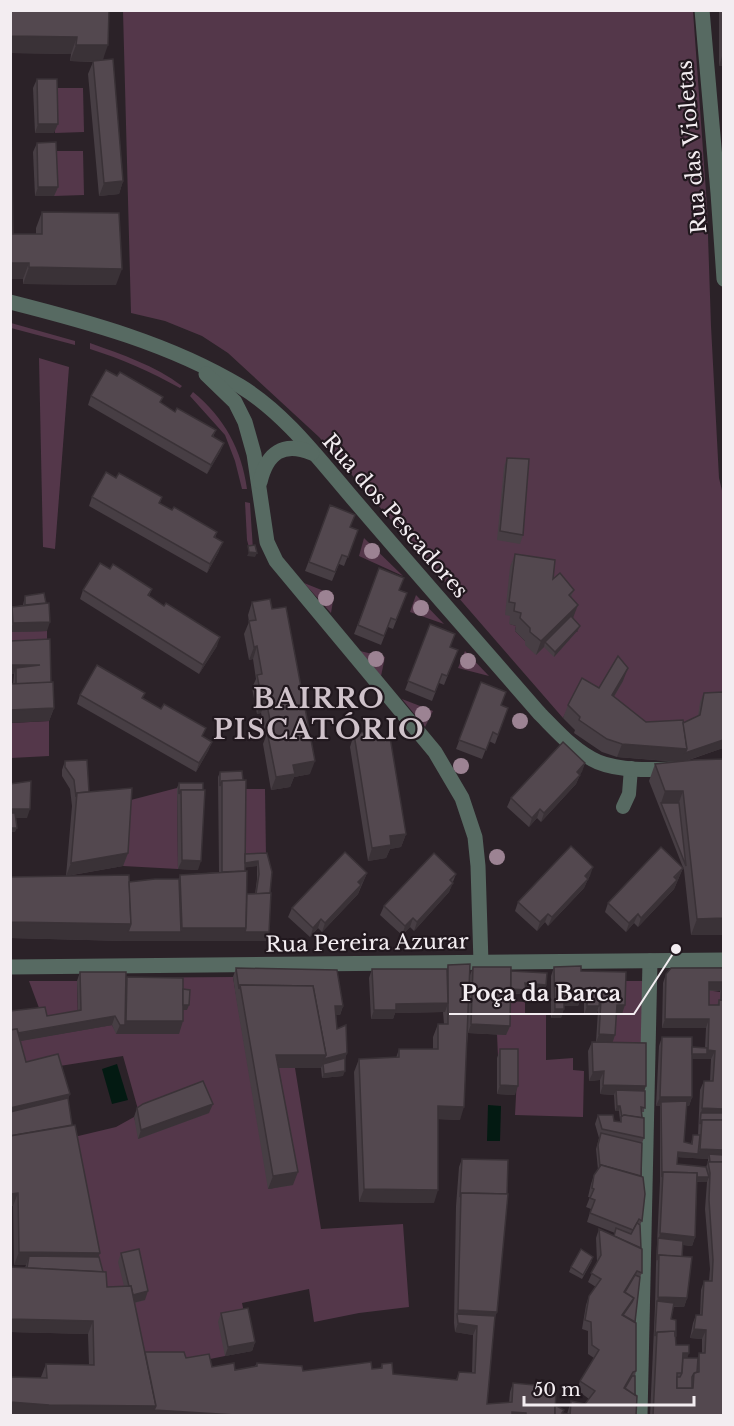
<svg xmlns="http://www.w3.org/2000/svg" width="734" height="1426" viewBox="0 0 734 1426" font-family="'Libre Baskerville',serif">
<rect width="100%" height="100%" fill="#2b2228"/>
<g fill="#54374a" fill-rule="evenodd">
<path d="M123,11h570l14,195 4,120 8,152 5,21 -1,201 -26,24 -55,11 -47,-34 -18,-10 -14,27 -244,-281 -91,-84 -26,-17 -37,-15 -34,-8zM510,616l68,15 -35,16 -17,-2 -1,-4 -10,-10 1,-5 -6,-2z"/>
<path d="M53,88h30l1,44 -29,1z"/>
<path d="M53,151h30l1,44 -30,1z"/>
<path d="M11,323l64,18v4l-64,-17z"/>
<path d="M90,343c33,12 64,22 92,43l-2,2c-29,-16 -58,-29 -90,-39z"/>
<path d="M39,358l30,9 -14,182 -12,-2z"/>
<path d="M193,392c31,25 49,58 54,97h-5l-7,-28 -10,-26 -35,-39z"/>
<path d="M245,502l5,1 3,47 -3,1 -3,-11z"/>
<path d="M364,538l39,38 -44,-20z"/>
<path d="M304,583l30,12 -3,18z"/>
<path d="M416,595l28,29 -34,-12z"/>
<path d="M47,631v16l-36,3 -1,-18z"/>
<path d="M360,651l25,6 -4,19z"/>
<path d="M465,651l24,25 -31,-8z"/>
<path d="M402,699l31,12 -8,16z"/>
<path d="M49,721v35l-38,2v-35z"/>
<path d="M177,788l1,81 -55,-3 4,-65z"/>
<path d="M243,789h22l1,68 -24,2z"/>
<path d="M233,977l36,212 24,-5 -21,-116h23l26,161 82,-5 6,83 -50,6 -45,9 -5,-33 -67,14 3,14 -20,39 -20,4 -65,1 -14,-62 -23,1 -33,-162 46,-11 18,-10 6,21 -1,-25 -16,-57 -76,12 -26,7 -9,-33 100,-17 5,9h61l-79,-56z"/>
<path d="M29,981h48l1,38 -36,-3z"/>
<path d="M623,981h20v71l-47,-9 18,-29h8z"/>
<path d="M706,990l14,2v13l-14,9z"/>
<path d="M508,1001l17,1v11l21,2v45l27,-2v12l11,1 -1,46 -68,-2 3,-58h-20l-1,-23 9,1z"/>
</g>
<g fill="#031a12">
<path d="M117,1064l11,36 -16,4 -10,-35z"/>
<path d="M488,1105l13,1 -1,35h-13z"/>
</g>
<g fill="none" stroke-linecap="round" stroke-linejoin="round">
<path stroke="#576a62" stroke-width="14" d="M623,807l6,-13 2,-26"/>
<path stroke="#576a62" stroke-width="15" d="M640,1416l10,-455"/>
<g stroke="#576a62" stroke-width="15">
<path d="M702,10l16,183 6,86"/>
<path d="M10,302c79,20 160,42 230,84 48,29 84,80 121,122 59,69 119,137 179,206 17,17 35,38 58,48 22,9 52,8 75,7"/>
<path d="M206,374l29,28 10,20 9,32 13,88 9,19 159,191 27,46 13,39 3,29 3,97"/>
<path d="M260,482c7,-29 23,-41 52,-29"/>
<path d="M10,967l714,-7"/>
</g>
</g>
<g fill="#9c8393">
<circle cx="372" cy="551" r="8"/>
<circle cx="326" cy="598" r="8"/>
<circle cx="421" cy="608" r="8"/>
<circle cx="376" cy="659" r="8"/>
<circle cx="468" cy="661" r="8"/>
<circle cx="423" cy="714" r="8"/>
<circle cx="520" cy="721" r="8"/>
<circle cx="461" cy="766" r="8"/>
<circle cx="497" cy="857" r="8"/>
</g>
<g fill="#473e44" fill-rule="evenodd">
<path d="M10,10h99l-6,50 20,121 -4,13 -20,2 -11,-122 5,-12 -23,-1 1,-7 -60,-1 2,181h23v-6l6,-16 74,73 -93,-1v-5h-13z"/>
<rect x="719" y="10" width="4" height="56"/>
<path d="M37,79l17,54h-19l-2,-45z"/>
<path d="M37,143l21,44 -4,9h-19l-2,-44z"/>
<path d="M91,396l69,7 15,9 41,18 -3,7 11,6 -4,9 -13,22 -119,-69z"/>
<path d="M507,458l16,77 -3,9 -23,-4 7,-73z"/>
<path d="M116,478l46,19 -2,6 12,7 45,22 -2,6 4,13 -12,22 -118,-67 3,-9z"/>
<path d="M330,505l21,22 7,3 -14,36 -5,-2 -7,17 -27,-10z"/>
<path d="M515,554l38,25 21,11 -3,7 2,21 5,12 -24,27 -10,-10 -8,8 -11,-10v-4l-10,-10 1,-5 -7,-2 1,-8 -5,-1 5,-48z"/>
<path d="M379,568l21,22 7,3 -14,36 -5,-2 -7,18 -27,-11z"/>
<path d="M110,569l42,20 -3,7 68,50 -18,28 -119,-75 3,-9z"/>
<path d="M25,596l22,35 -37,1v-22l2,-3 11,-2z"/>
<path d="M252,602l58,172 -16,3 -4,10 -19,3 -8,-46 3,-8 -5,-23 -4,1 -5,-26 4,-9 -3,-20 -4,1 -5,-26 5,-12 -1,-7z"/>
<path d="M430,624l20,23 8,3 -14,35 -5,-2 -7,18 -27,-11z"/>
<path d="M10,641l41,42 3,25 -5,13 -36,-37 1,-10h-4z"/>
<path d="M623,681l-9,16 32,25 37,1 15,-7 2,-14 4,-9 19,-1v56l-37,13 37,-2v176h-32l-7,-65 -35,-89 6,-17 23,-2 -61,-5 -15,-5 -28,-19 1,-3 -12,-12 5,-13 31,-17z"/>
<path d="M481,682l20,23 7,3 -13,36 -6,-3 -7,18 -26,-10z"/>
<path d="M80,695l63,3 18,11 51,33 -4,9 -12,21 -119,-68z"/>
<path d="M354,734l19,6 33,94 -5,13 -11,2 -4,9 -18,3 -18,-114z"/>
<path d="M65,761l24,31 39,61 -5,13 -56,10 62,6 50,-3 1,-4 39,-3 -1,-95 2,-5 25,82 22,-1 -1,88h-141l-115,-3v-61l56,-1 6,-70 -2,-17 -8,-13v-6zM257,866v13l-2,15h-8l-2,-27z"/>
<path d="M585,763l-9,21 -35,38 -4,-4 -8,9 -22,-20 4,-9z"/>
<path d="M179,783l19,87 -20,-1 -1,-81z"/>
<path d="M683,868l-9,21 -36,38 -4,-4 -8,9 -21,-20 3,-9z"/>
<path d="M367,873l-9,21 -36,38 -4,-4 -8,9 -22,-20 4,-9z"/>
<path d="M456,874l-7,18 -35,39 -4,-4 -8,8 -22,-20 4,-9z"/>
<path d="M590,876l-2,3 -4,9 -36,38 -3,-4 -8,9 -22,-20 3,-9z"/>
<path d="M448,965l22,10 3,-8 38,4 35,14 -1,4 -19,-1 -2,6h-14v32l-4,9 -38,-2 -8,87 -22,-1 -4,84 -75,-1 -5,-130 5,-13 37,-1 3,-9h34v-12l5,-13h6l-1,-12 -48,1 -2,6h-22l-2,-41 3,-9h75z"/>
<path d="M554,967l27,4 41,43h-6l-1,21 -3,8 33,48 -1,21h-2l2,26 -2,5v78l-2,4 2,48 -2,4 -5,45 1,49 -1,5 1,40h-626l31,-39 5,-13 43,1 -1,-31 -78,-2v-65l15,1 1,-3h-12l-4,-254 37,5 31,-5 -1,-30 3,-9 45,9 2,-4 56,12 4,21h-4l-4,24h-63l-4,-9 -92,16 6,21 44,32 -2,4 4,27 27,132 8,30 17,-1 -6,-24 3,-9 24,47 -10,3 10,49 41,6 26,9 23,3 20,-4 2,-3 46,8 77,-2 2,-5 11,10 63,6 3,-8 13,1 1,-38 -18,-3 -1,-9 2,-117 3,-39 3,-8 35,153 -2,4 -8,88 22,-1 1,-11 3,-9 42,22 7,8 5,1 4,-13 14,3 4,-5 -12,-9 3,-9 14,-23 -6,-4v-23l-6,-2 4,-24 3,-9 7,-9 -8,-5 9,-20 -1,-24 3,-9 15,7 1,-3 -28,-11 4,-13 -5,-2 4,-10h-2l3,-13 3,-9 4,-5 -2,-21 3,-11 -4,-14 3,-9 16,6 6,1v-2l-1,-9h-4l-1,-16 -14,-1v-14l-11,1 -1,-30 4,-9h4l2,-32 -2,5h-12v-17h-3l-3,8h-14l-3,12h-10v-42z"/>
<path d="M236,968l107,38 -3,9h-4l1,14 10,24 -2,5 -2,18 -21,2 -1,-10h-42l14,117 -25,4 -32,-191 -3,-21z"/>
<path d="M723,968v448h-73l5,-110 1,-42 4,-83v-75h-4l3,-60 3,-9 30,10 13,1 1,-20h-44l1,-45 3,-9zM709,991h11v9h-1l-2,5h-8zM692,1059h19l-1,22h-6l-4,9 -2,45h-5l-2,9 -7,-2 2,-36h3l3,-9zM677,1157l31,2v3l-2,5 -29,-3zM697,1182h10l-2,27 5,60 -1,12h-5l-3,9 -1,25h-4l-3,8 -3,15 12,1v14h-3l-1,5h-10l-12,-13v-9l-5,-17 2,-12h11l3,-9 -5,-41 1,-12 9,1 3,-9z"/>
<path d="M500,1049l15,46 -18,-1v-36z"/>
<path d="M137,1108l72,5 -71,26 -4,-22z"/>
<path d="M592,1261l-10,18 -13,-7 2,-5z"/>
<path d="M221,1313l34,29 -3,9 -27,5 -7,-34z"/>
</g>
<g fill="#3a3237">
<path d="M10,36l67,1 -6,17 -61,-1z"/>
<path d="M76,45h32l-6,17 -32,-1z"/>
<path d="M723,53v13h-4z"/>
<path d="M38,124h20l-4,9h-19z"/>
<path d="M123,181l-4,13 -20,2 5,-13z"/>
<path d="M38,187h20l-4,9h-19z"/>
<path d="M10,263h19l-6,16h-13z"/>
<path d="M29,267l93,2 -6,16 -93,-1z"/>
<path d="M224,443l-4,9 -13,22 4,-9z"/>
<path d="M223,542l-4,9 -12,22 3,-9z"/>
<path d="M249,552l8,1 -2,4 -8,-1z"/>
<path d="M578,605l-5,13 -26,26 -2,-2 -1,5 -8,8 5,-14z"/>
<path d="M50,622l-3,9 -37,1 3,-9z"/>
<path d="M580,626l-2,4 -24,27 1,-5z"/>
<path d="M220,637l-3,9 -18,28 4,-9z"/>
<path d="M257,646l-4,13 -4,1 5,-13z"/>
<path d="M10,665h30l-24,3 -2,6h-4z"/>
<path d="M628,668l-5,13 -16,27 5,-13z"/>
<path d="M262,700h4l-5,13 -4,1z"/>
<path d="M54,708l-5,13 -39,2v-13z"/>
<path d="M723,740v8l-41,14 -65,-5 5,-13z"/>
<path d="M212,742l-4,9 -12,21 3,-9z"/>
<path d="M315,761l-5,13 -16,3 -4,10 -19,3 5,-13 17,-12z"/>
<path d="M585,763l-3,9 -8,9 3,-9z"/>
<path d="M580,775l-4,9 -35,38 3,-9z"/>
<path d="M665,791h18l-6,17 -16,-5z"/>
<path d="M10,809h20l-3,9h-17z"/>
<path d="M540,809l-3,9 -8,9 3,-9z"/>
<path d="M10,828h7l-2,4h-5z"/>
<path d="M406,834l-5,13 -11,2 -4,9 -18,3 4,-13 18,-12z"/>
<path d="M128,853l-5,13 -57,10 5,-13z"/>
<path d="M182,860l19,1 -3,9 -20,-1z"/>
<path d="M258,861l-1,5 -15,2 2,-5z"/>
<path d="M593,867l-3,9 -8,9 6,-6 -4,9 -36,38 4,-9z"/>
<path d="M683,868l-9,21 -36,38 3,-9z"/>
<path d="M367,873l-4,9 -8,9 3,-9z"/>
<path d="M453,883l-4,9 -35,39 3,-9z"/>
<path d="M361,885l-3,9 -36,38 3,-9z"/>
<path d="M548,914l-3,8 -8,9 3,-9z"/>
<path d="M638,914l-4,9 -8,9 3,-9z"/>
<path d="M413,918l-3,9 -8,8 3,-9z"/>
<path d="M723,918v17h-32l6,-16z"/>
<path d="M321,919l-3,9 -8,9 3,-9z"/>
<path d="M10,922l121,2 50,8 1,-4h64l23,4 -3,9h-141l-115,-3z"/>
<path d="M709,982h14v9l-1,-4 -2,4 -14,-1z"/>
<path d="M525,983l21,2 -1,4 -21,-1z"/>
<path d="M508,989l18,1 -2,4 -17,-1z"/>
<path d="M581,989h6l-3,9h-3l-3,8h-17l3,-8z"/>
<path d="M600,999h1l-5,16h-12l3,-9z"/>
<path d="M448,1003l-3,9 -50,1 -2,6h-22l3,-9 22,-6z"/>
<path d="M180,1005h9l-2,5h-9z"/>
<path d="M617,1005h8l-3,9h-8z"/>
<path d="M335,1006h8l-3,9h-8z"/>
<path d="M555,1009h9l-3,9h-10z"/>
<path d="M115,1016l-3,9 -102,18v-8z"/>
<path d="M665,1019h44l-3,9h-44z"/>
<path d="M126,1021h57l-4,13h-63l4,-9h5z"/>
<path d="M471,1024l39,2 -4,9 -38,-2z"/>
<path d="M599,1034l16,1 -3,9 -16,-1z"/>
<path d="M708,1050l7,1 -4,8h-22l2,-5h16z"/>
<path d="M347,1053l-3,9 -21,2 -2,4h-49l4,-13z"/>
<path d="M345,1071l-2,5 -21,2 2,-4z"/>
<path d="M604,1071l-4,9 -11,1 4,-9z"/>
<path d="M500,1085l18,1 -3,9 -18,-1z"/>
<path d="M603,1085l43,1 -3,9 -27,-5 -2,5 -14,-1z"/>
<path d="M70,1094l-5,13 -55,13v-12z"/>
<path d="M660,1097h32l-3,9h-28v-4l-1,4h-4z"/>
<path d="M213,1104l-4,9 -71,26 3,-9z"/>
<path d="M438,1106l26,1 -4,13 -27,-1z"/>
<path d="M617,1106h3l-1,5h-4z"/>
<path d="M702,1108l21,1v9l-22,-5z"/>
<path d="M700,1149l23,1v9l-14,-5 -1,5 -32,-2 2,-5 20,2z"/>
<path d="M298,1172l-5,13 -25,4 5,-13z"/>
<path d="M663,1177h46l-2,5 -44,-1z"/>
<path d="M364,1189l74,1 -4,13 -75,-1z"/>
<path d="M18,1193l-5,13h-3v-12z"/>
<path d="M660,1233l35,4 -3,9 -34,-4z"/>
<path d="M19,1252l81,1 -5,13 -66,-10 -3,9h-12z"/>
<path d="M148,1291l-3,9 -17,4 3,-9z"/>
<path d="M658,1297l29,1 -3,9 -28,-1z"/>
<path d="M458,1310l39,2 -5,13 -15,1 -4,9 -18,-3 3,-9 -1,-9z"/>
<path d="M10,1319l83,2 -5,13 -78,-2z"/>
<path d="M694,1329l12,1 -4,9 -12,-1z"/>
<path d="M255,1342l-3,9 -27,5 3,-9z"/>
<path d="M683,1353h6l-3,9h-5z"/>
<path d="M10,1402l146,4 -4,10h-142z"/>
<path d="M154,1410l98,6h-100z"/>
<path d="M512,1412l14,1 -1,3h-14z"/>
</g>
<g fill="#53484f" stroke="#3a3237" stroke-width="1.5">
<path d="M10,10h99l-1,35h-32l1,-8 -67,-1z"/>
<path d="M10,51l3,183h29v-22l77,1 3,56 -93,-2v-4h-19z"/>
<path d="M113,59l10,122 -19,2 -11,-122z"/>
<path d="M37,79h20l1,45h-20z"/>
<path d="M56,142l2,45h-20l-1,-44z"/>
<path d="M106,370l11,6 3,-4 43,25 -3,5 15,10 2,-4 39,22 -4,6 12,7 -13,22 -120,-69z"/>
<path d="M507,458l22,1 -6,76 -23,-4z"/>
<path d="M106,472l10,6 3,-5 43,24 -3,6 13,7 2,-3 43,25 -3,5 9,5 -13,22 -118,-67z"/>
<path d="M330,505l25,10 -5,12 8,3 -10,27 -6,-2 -7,17 -26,-10z"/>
<path d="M255,545l2,8 -8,-1 -1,-6z"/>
<path d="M515,554l40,6 -2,19 7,-6 14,17 -5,5 9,10 -37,36 -11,-9v-4l-10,-10 1,-5 -7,-2 1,-8 -6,-1z"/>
<path d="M100,563l10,6 3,-5 39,25 -4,6 16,11 2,-3 54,34 -17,28 -120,-75z"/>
<path d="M379,568l25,10 -5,12 8,3 -11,27 -5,-2 -7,18 -26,-11z"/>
<path d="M44,593l2,10 -21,2v-9z"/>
<path d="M270,599l2,10 14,-2 29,154 -22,4 2,9 -19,3 -9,-46 5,-1 -6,-30h-4l-5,-25 5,-1 -5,-28 -3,1 -5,-26 7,-1 -4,-18z"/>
<path d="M49,603l1,19 -37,1 -1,-16z"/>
<path d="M571,616l9,10 -25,26 -10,-10z"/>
<path d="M430,624l25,10 -5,13 8,3 -11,26 -5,-2 -7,18 -27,-11z"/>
<path d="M50,639l1,44 -35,1v-16l24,-3h-30v-24z"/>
<path d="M618,656l10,12 -16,27 34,27 37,-2 4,29 -65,-5 -15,-5 -28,-19 1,-3 -12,-12 14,-27 17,10z"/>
<path d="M97,665l48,28 -3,5 19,11 3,-5 42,24 -4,8 10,6 -13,21 -119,-68z"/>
<path d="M53,682l1,26 -44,2v-26z"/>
<path d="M481,682l25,10 -5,13 7,3 -10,27 -5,-3 -7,18 -27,-10z"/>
<path d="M723,692v48l-38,13 2,-4 -4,-26 17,-8 4,-22z"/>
<path d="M371,731l2,9 17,-3 16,97 -16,2 1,9 -19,3 -18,-114z"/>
<path d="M563,742l22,21 -8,9 3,3 -36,38 -4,-4 -8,9 -21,-20z"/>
<path d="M723,759v159l-26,1 -14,-128h-18l-10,-27 39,-4z"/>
<path d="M87,760l2,32 -12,1 -1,4 -2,-17 -9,-13v-6z"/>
<path d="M242,771l1,9 -21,1 -2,5v-14z"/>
<path d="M246,780l-1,91 -23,1v-91z"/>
<path d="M31,781l-1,28h-20v-25z"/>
<path d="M179,783h24v7h-22l-2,4z"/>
<path d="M132,788l-4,65 -57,10 6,-70z"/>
<path d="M181,790h24l-4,71 -19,-1z"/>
<path d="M661,803h18l7,63z"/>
<path d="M10,813h5l2,15h-7z"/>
<path d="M571,846l22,21 -8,9 3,3 -36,38 -4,-3 -8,8 -22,-20z"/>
<path d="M661,847l22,21 -9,9 3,3 -36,38 -3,-4 -9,9 -21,-20z"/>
<path d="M345,852l22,21 -9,9 3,3 -36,38 -4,-4 -8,9 -21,-20z"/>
<path d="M267,853l5,19 -2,21 -14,1 3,-20 -1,-13 -13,2v-9z"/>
<path d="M434,853l22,21 -6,6 3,3 -36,39 -4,-4 -8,8 -21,-20z"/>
<path d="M247,871l-1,57h-64l-2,-53z"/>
<path d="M129,875l2,49 -121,-2v-45z"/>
<path d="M155,879h24l2,53h-53l3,-8 -2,-42z"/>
<path d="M271,893l-2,39h-24l1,-4 1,-34z"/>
<path d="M470,964l-6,143 -26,-1v84l-74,-1 -5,-130 40,-2v-8h39v-25h10v-59z"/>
<path d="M581,966v5l45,1 -1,33h-8l-2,30 -16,-1 2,-35h-1l-1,7h-12v-17h-6l1,8 -18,1v11h-9l-1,-42z"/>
<path d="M473,967h38l-1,59 -39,-2z"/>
<path d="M236,968l101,2 6,36h-8l2,23 9,-4 1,28 -23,6 2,-4 -13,-69 -73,-1 -1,4z"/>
<path d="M671,968h52v14h-14v23h10v-5h4v109l-21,-1 2,-27h9l2,-30 -7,-1 1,-31h-44l1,-45z"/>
<path d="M372,969h75l1,34 -52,1v6h-22z"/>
<path d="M511,971l36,2 -1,12 -21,-2 1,7 -15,-1z"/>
<path d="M80,972h46l-1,53h-5l-5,-9 -97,17 -1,-4 -7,1v-19l35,-4 2,9 34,-6z"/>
<path d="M127,977l56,1v43h-57z"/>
<path d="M240,985l73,1 13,69h-50l22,117 -25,4z"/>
<path d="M722,987h1v13h-2z"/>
<path d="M183,989l7,1 -1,15h-6z"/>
<path d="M17,1029l9,33 32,-8 12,40 -60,14v-78z"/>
<path d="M662,1037h30v60h-32z"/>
<path d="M592,1042l54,1v43l-43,-1 1,-14 -11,1z"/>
<path d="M692,1047l15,1v6h-15z"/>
<path d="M500,1049h18v37l-18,-1z"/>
<path d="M345,1058v13l-21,3 -1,-10z"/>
<path d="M203,1081l10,23 -72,26 -4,-22 6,-4z"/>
<path d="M616,1090l29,1v17l-4,-1 1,11 -18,-3 -2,2 -2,-11h-3z"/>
<path d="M68,1098l4,27 -62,11v-24z"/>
<path d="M687,1101l-3,41 8,2 1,-9h7l-2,19 -20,-2 -1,12 29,3 3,10h-12v-4l-34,-1 -1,5 -1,-75z"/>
<path d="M701,1113h22v7h-21l-2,4z"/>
<path d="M598,1115h15l1,6 7,1v-5l3,-2 20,3v20l-42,-9z"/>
<path d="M702,1120h21v30l-23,-1z"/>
<path d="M75,1125l25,128 -81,-1 -1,-59 -8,1v-58z"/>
<path d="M601,1133l41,10 -1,33 -40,-11 -1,2 -2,-22z"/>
<path d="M709,1154l14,1v7h-13z"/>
<path d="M462,1159l46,1 -1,34 -46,-1 -1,4z"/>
<path d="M708,1162h15v254h-70l4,-84 18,-1 1,14h13v8h-6l-1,20h-5v15h16l1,-15 5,-1v-19h6l1,-23 -12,-1 2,-14h6l2,-34h8l1,-21 -4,-60 1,-27z"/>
<path d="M601,1165l42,12 2,17 -3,27 -3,-2 -6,11 -43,-17 5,-13 -5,-2 4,-9 -2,-1 2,-13z"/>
<path d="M663,1172l34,1 -2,64 -35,-4z"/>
<path d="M461,1193l47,1 -11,118 -39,-2z"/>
<path d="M637,1223l3,2 1,23 -27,-12 2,-8 15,6z"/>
<path d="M599,1229l43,20v24l-5,-2 -13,21 10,6 -12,17 14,8v48l-3,1 -9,16 13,8 -1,20h-66l1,-15 14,3 10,-13 -15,-10 19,-31 -7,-5 -1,-23 -6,-2 4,-24 12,-17 -10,-6 10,-18z"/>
<path d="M658,1238l25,3 -1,16 -23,-2 -2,5z"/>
<path d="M139,1249l9,42 -15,4 -2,-9h-2l-8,-33z"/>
<path d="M581,1249l12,8 -10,18 -12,-8z"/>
<path d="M659,1255l33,2 -5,41 -29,-1z"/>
<path d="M29,1256l70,1 4,15 -76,-4z"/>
<path d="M10,1267l96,5 1,15 24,-1 25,120 -107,-1 -39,-3v-25l37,1 -1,-14 48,1 -1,-44 -83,-2z"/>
<path d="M635,1275l5,2 -5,45 -12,-7 9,-13 2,-4 -9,-6z"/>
<path d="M657,1301l17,2 -3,16 5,1v16h-1v-5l-18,1 -2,4z"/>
<path d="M248,1308l7,34 -27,5 -7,-34z"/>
<path d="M457,1314l38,2 -8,88 25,-2 1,-19 43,4 -1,29h-29v-3l-14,-1v4h-260l-98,-6 2,-4 -11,-54h39l2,6 23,-4 3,13 22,-4 1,7 22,-4v-3l45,3 1,5 68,-9 1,7 10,-1v-4l10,-1 1,11 64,6 2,-8 16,1 2,-47 -19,-3z"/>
<path d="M683,1358h15l-1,14 -3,1 -2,4v11h-15v-11h3l2,-4z"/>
<path d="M632,1376h3v19l-10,-7z"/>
<path d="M555,1405l9,5 -2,3 6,1v2h-13z"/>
</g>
<g text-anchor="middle" stroke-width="4.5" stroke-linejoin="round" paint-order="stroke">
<g font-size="21" fill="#f3edf1" stroke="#21181e">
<text transform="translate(692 147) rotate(-95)" y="7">Rua das Violetas</text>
<text transform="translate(395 516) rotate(49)" y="7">Rua dos Pescadores</text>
<text transform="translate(367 943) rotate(-1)" y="7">Rua Pereira Azurar</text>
</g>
<g font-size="27" font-weight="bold" letter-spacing="1.5" fill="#cfc2ca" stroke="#21181e">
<text x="319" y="708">BAIRRO<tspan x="319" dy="31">PISCATÓRIO</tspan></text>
</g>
</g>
<path fill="none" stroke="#f3edf1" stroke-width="2" d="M676 949L634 1014H449"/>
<circle fill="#f3edf1" stroke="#21181e" stroke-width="2" cx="676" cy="949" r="6"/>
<g font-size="22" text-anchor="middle" font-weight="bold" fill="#f3edf1" stroke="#21181e" stroke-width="4.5" stroke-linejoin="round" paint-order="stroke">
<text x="541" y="1001">Poça da Barca</text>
</g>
<rect width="734" height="1426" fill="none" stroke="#f3edf1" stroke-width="24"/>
<path d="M524 1396v9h170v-9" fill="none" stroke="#f3edf1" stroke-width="3"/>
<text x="533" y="1396" font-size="18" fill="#f3edf1" stroke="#21181e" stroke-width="4.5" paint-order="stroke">50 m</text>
</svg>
